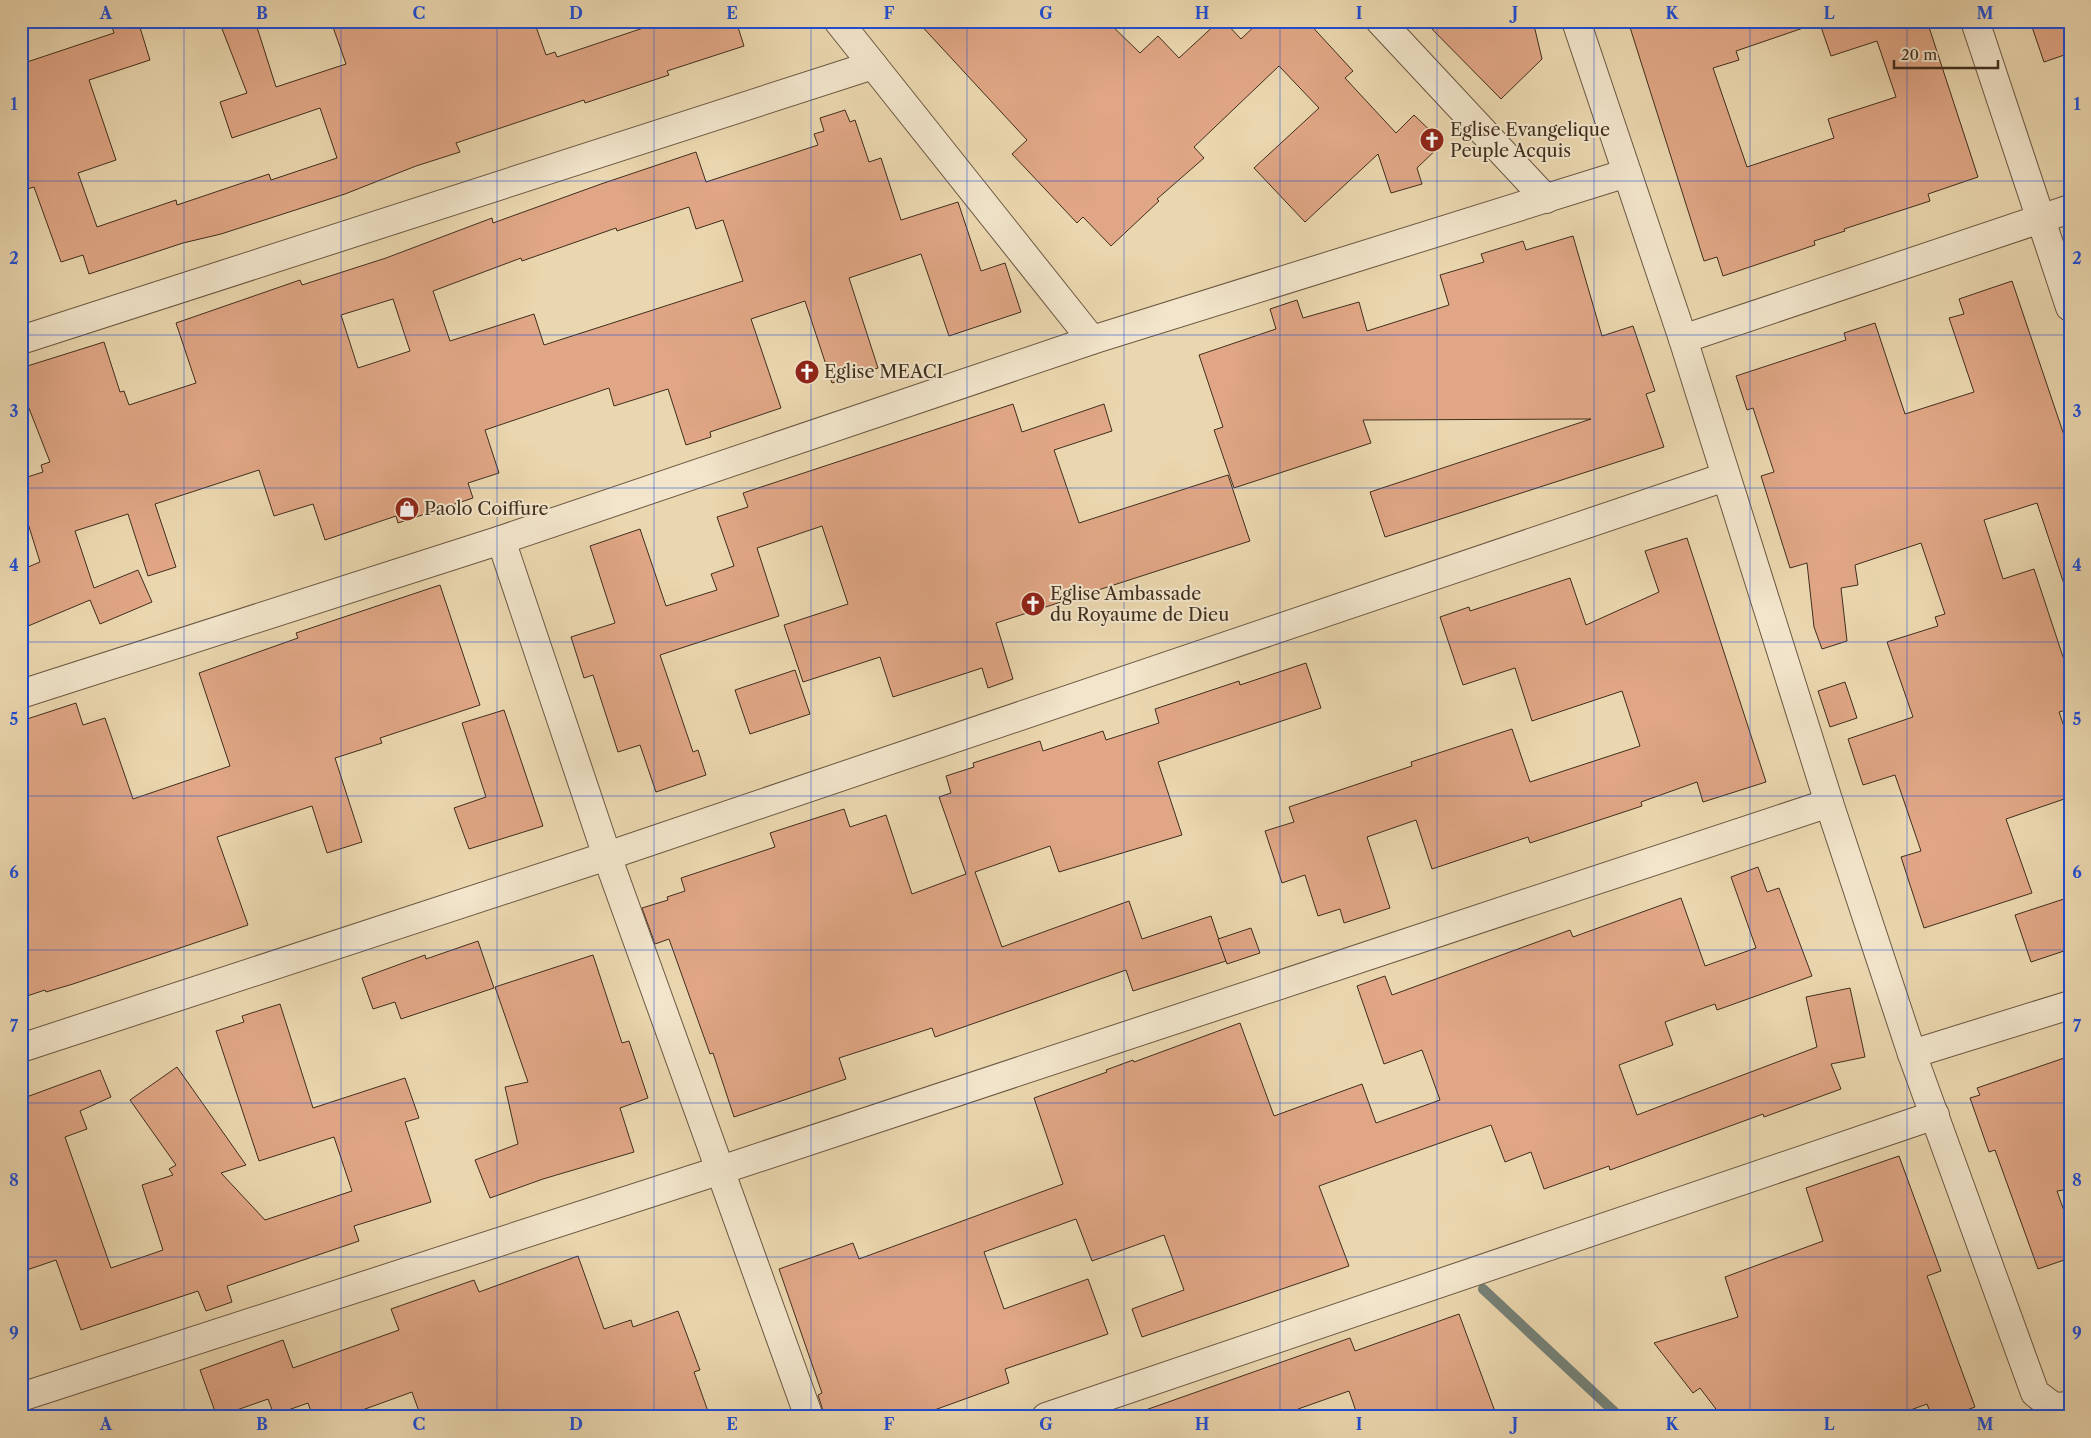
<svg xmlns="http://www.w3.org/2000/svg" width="2091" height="1438" viewBox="0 0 2091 1438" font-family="'Libre Caslon Text',serif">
<rect width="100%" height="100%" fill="#ebd7af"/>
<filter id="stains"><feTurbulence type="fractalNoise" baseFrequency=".004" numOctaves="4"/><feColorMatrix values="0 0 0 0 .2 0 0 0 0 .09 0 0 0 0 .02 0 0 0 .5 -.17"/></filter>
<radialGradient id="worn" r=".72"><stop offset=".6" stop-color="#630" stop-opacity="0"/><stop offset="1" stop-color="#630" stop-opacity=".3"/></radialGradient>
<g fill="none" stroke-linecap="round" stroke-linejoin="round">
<path stroke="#758177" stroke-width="10" d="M1483,1289l137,128"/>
</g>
<g fill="#e0a685" stroke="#402e1e" fill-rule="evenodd">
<path d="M110,21h28l12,39 -61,20 27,80 -38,13 19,54 79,-27 1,5 92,-31 2,6 66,-22 -17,-50 -88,30 -12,-36 27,-9 -28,-72h36l21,66 70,-23 -13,-37 17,-6h184l12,34 9,-3 2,5 107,-36h72l8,25 -77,25 2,4 -84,28 -1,-3 -128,43 4,9 -44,14 -71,28 -124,40 -38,9 -94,31 -6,-19 -22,7 -27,-75 -13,4v-127l93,-31z"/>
<path d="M917,21h190l33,32 18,-17 21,22 40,-37h5l17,18 19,-18h47l46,50 -8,7 51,55 18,-18 29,28 -26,25 5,16 -31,9 -13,-39 -73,68 -51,-54 65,-60 -40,-42 -85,81 10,11 -47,41 2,2 -48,45 -28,-29 -6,6 -65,-69 15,-14z"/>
<path d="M1424,21h109l9,38 -41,40z"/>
<path d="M1628,21h180l1,5 -73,25 3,9 -26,8 34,99 87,-29 -6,-19 68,-22 -19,-56 -46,15 -12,-35h108l51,156 -50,17 2,7 -86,28 1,2 -31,10 1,4 -92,31 -6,-19 -13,4z"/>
<path d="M2030,21h40v32l-26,9z"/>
<path d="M845,110l5,12 5,-2 14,42 12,-4 20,62 57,-18 23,69 24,-8 16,49 -72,24 -28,-82 -72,24 29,90 -46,15 -27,-82 -54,18 30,89 -71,24 1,5 -25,8 -18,-56 -54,17 -5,-18 -124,42 14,43 -31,10 5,15 -75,25 -2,-7 -71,24 -12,-36 -39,12 -15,-46 -104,34 21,63 -28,9 -20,-62 -53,17 19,57 44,-18 14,32 -52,22 -10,-24 -69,29v-59l19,-8 -19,-61v-22l22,-7 -2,-7 9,-3 -29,-74v-20l83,-26 16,50 4,-1 5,14 67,-22 -20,-60 124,-43 2,5 84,-27 106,-40 1,5 108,-39 95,-32 10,30 112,-37 -4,-11 10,-3 -4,-13zM689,207l7,22 27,-9 20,61 -199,64 -10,-31 -84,27 -17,-50 88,-33 1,3 94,-33 1,3zM393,299l17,52 -52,17 -17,-53z"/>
<path d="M1573,236l29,100 31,-10 22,65 -9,3 18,53 -279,90 -15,-45 221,-73 -228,1 8,23 -137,45 -20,-58 9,-3 -24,-72 77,-26 -6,-20 27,-9 6,18 56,-16 8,29 82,-26 -9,-30 44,-13 -3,-8 42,-13 3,9z"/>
<path d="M2012,281l58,172v133l-5,1 -28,-84 -53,17 19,59 31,-10 36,109v31l-11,3 11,32v53l-64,22 26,74 -108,35 -23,-71 20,-6 -26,-76 -32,10 -15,-46 65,-22 -26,-75 51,-16 -3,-9 10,-3 -24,-71 -66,22 3,20 -17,3 6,53 -25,8 -8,-22 -7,-64 -17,5 -29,-92 13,-4 -21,-64 -6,2 -11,-34 110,-36 -2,-7 31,-10 30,91 69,-22 -25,-74 15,-4 -5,-15z"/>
<path d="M1013,404l9,28 82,-28 8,27 -58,19 25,73 149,-48 22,66 -254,82 17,56 -25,9 -6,-20 -89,29 -13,-40 -77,25 -19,-57 64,-21 -26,-78 -65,22 22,68 -119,39 33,97 5,-2 8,25 -50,17 -16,-47 -22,7 -25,-77 -9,3 -13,-41 44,-14 -25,-77 50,-17 26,77 51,-16 -6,-16 23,-8 -17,-49 31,-10 -5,-14z"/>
<path d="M1687,538l79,244 -63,20 -6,-20 -56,20 1,4 -112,37 -2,-6 -96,32 -16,-49 -49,17 23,71 -46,15 -4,-14 -22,7 -13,-41 -23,8 -17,-52 29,-9 -5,-15 123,-41 -1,-4 101,-33 18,53 110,-36 -18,-55 -90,30 -17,-53 -52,17 -23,-68 29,-10 1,4 100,-33 16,47 73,-33 -14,-41z"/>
<path d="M440,585l40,120 -100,33 2,5 -47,15 27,84 -35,11 -15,-47 -95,31 31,88 -175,59 -27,8 -1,-2 -24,8v-277l55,-18 7,22 22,-7 28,81 97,-33 -31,-93 99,-35 -2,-5z"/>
<path d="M1306,663l15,45 -163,54 24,73 -123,37 -9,-26 -75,26 27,75 127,-46 13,38 69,-23 15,45 -93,30 -7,-21 -191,67 -3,-9 -93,30 7,21 -112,38 -21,-64 -3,1 -41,-115 -14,5 -13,-36 26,-8 -1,-3 18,-6 -4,-13 94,-31 -5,-14 74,-24 6,18 36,-12 26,79 54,-20 -27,-77 12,-4 -5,-17 28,-9 -1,-4 67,-22 3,10 60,-20 3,9 53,-17 -4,-14 84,-28 1,4z"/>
<path d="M795,670l15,44 -60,20 -15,-44z"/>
<path d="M1845,682l12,36 -27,9 -12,-36z"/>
<path d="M504,710l39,116 -74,23 -15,-41 32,-11 -24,-74z"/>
<path d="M1758,867l9,25 12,-4 33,88 -95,34 -2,-6 -50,18 8,23 -54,20 18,50 180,-68 -11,-50 44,-9 15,69 -34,7 10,25 -77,28 -1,-3 -153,56 -1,-4 -65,23 -13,-37 -26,10 -14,-37 -102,36 -70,25 30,80 -207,71 -10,-28 52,-19 -20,-55 -72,26 -16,-42 -92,33 20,57 84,-30 20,55 -103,35 4,14 -94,34h-90l-7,-22 4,-2 -43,-124 74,-26 6,16 204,-75 -29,-86 73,-26 -1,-2 27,-10 1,2 106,-39 34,93 88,-32 14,39 64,-23 -18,-50 -38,14 -27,-78 28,-10 7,19 178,-65 3,7 108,-39 24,68 51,-18 -25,-71z"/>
<path d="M2070,897v52l-39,13 -16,-47z"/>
<path d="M1251,928l9,25 -33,11 -9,-25z"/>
<path d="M478,941l16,47 -93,31 -6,-17 -22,7 -11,-31 63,-23 1,4z"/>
<path d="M593,955l29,88 7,-2 19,57 -28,10 14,44 -91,27 -53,19 -15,-38 43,-16 -13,-57 23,-5 -33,-95z"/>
<path d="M280,1004l33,104 92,-30 14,40 -14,4 26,80 -77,24 5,15 -132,45 5,16 -26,9 -8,-20 -117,39 -25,-70 -35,12v-173l79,-29 11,27 -31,14 7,18 -22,8 46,131 52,-18 -21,-65 31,-10 -4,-6 7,-4 -46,-65 47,-33 69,98 -25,8 44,47 87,-29 -18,-54 -75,24 -43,-130 28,-9 -2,-6z"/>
<path d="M2070,1056v133l-13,2 13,37v30l-32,11 -43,-119 -6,2 -19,-54 10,-3 -3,-7z"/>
<path d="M1899,1156l42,115 -14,5 48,131 -27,10h-16l-5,-13 -36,13h-169l-22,-29 -7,5 -39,-50 84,-26 -13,-40 98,-36 -17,-53z"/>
<path d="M578,1256l26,73 27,-9 2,7 45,-16 22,59 -6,2 16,45h-289l-9,-25 -69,25h-30l-5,-14 -34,12 -6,-16 -51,18 -17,-47 83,-30 10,28 106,-38 -8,-21 83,-29 5,12z"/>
<path d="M1459,1314l38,103h-139l-9,-26 -51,18 3,8h-163l-1,-4 213,-75 5,13z"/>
</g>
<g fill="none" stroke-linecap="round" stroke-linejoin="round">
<defs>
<g id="minor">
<path d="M838,21l254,319"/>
<path d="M1380,21l166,178"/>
<path d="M1576,21l107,318 146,464 83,251 123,339 19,14 16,-1"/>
<path d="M1975,21l95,286"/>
<path d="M1683,339l387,-130"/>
<path d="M21,340l852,-275"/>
<path d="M501,540l106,316 202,561"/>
<path d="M21,694l480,-154 591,-200 535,-167"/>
<path d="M21,1048l586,-192 1118,-379"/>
<path d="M1912,1054l158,-49"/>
<path d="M21,1397l700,-227 1108,-367"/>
<path d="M1046,1417l889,-302"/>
</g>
</defs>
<use href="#minor" stroke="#6b5842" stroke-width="30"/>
<use href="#minor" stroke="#f2e5cb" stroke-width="28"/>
</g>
<path fill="none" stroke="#1d4ed8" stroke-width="1" stroke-opacity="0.55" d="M184,21v1396M341,21v1396M497,21v1396M654,21v1396M811,21v1396M967,21v1396M1124,21v1396M1280,21v1396M1437,21v1396M1594,21v1396M1750,21v1396M1907,21v1396M21,181h2049M21,335h2049M21,488h2049M21,642h2049M21,796h2049M21,950h2049M21,1103h2049M21,1257h2049"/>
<defs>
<symbol id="church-disc" viewBox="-11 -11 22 22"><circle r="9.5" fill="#8f2418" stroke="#f2e5cb"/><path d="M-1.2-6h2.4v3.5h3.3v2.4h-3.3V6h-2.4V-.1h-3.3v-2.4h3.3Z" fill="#fff"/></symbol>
<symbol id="shop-disc" viewBox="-11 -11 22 22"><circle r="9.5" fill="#8f2418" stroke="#f2e5cb"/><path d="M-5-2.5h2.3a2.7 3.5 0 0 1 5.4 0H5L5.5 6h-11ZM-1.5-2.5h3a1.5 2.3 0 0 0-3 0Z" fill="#fff"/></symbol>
</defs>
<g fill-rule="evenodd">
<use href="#church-disc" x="1418" y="126" width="28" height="28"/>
<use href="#church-disc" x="793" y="358" width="28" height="28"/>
<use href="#shop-disc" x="393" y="495" width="28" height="28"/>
<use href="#church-disc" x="1019" y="590" width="28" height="28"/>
</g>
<g text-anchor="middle" stroke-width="4" stroke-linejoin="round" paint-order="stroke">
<g font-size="18" fill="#402e1e" stroke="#f2e5cb" text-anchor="start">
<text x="1450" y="136">Eglise Evangelique<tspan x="1450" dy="21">Peuple Acquis</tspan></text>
<text x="824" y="378">Eglise MEACI</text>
<text x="424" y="515">Paolo Coiffure</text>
<text x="1050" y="600">Eglise Ambassade<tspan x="1050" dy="21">du Royaume de Dieu</tspan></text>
</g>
</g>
<rect width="2091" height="1438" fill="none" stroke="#ebd7af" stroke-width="55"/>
<path d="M1894 60v8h104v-8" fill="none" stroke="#402e1e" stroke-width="2.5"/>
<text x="1901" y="60" font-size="15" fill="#402e1e" stroke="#f2e5cb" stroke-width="4" paint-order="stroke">20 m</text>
<rect x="28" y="28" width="2036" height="1382" fill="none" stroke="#1d4ed8" stroke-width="2"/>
<g font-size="16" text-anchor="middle" font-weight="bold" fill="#1d4ed8">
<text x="106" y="19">A</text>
<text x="262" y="19">B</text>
<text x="419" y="19">C</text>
<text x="576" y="19">D</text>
<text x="732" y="19">E</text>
<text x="889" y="19">F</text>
<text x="1046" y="19">G</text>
<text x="1202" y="19">H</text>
<text x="1359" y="19">I</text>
<text x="1515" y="19">J</text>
<text x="1672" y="19">K</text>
<text x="1829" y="19">L</text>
<text x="1985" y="19">M</text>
<text x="14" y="110">1</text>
<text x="2077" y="110">1</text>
<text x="14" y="264">2</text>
<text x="2077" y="264">2</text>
<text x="14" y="417">3</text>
<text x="2077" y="417">3</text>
<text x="14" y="571">4</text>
<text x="2077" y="571">4</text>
<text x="14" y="725">5</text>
<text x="2077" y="725">5</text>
<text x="14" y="878">6</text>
<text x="2077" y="878">6</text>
<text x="14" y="1032">7</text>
<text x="2077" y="1032">7</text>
<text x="14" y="1186">8</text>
<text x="2077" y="1186">8</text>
<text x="14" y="1339">9</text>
<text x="2077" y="1339">9</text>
<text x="106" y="1430">A</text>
<text x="262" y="1430">B</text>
<text x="419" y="1430">C</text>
<text x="576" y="1430">D</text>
<text x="732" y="1430">E</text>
<text x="889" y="1430">F</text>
<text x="1046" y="1430">G</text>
<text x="1202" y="1430">H</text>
<text x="1359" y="1430">I</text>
<text x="1515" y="1430">J</text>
<text x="1672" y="1430">K</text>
<text x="1829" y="1430">L</text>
<text x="1985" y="1430">M</text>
</g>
<rect width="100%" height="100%" filter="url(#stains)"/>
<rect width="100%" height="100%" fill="url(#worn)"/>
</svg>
